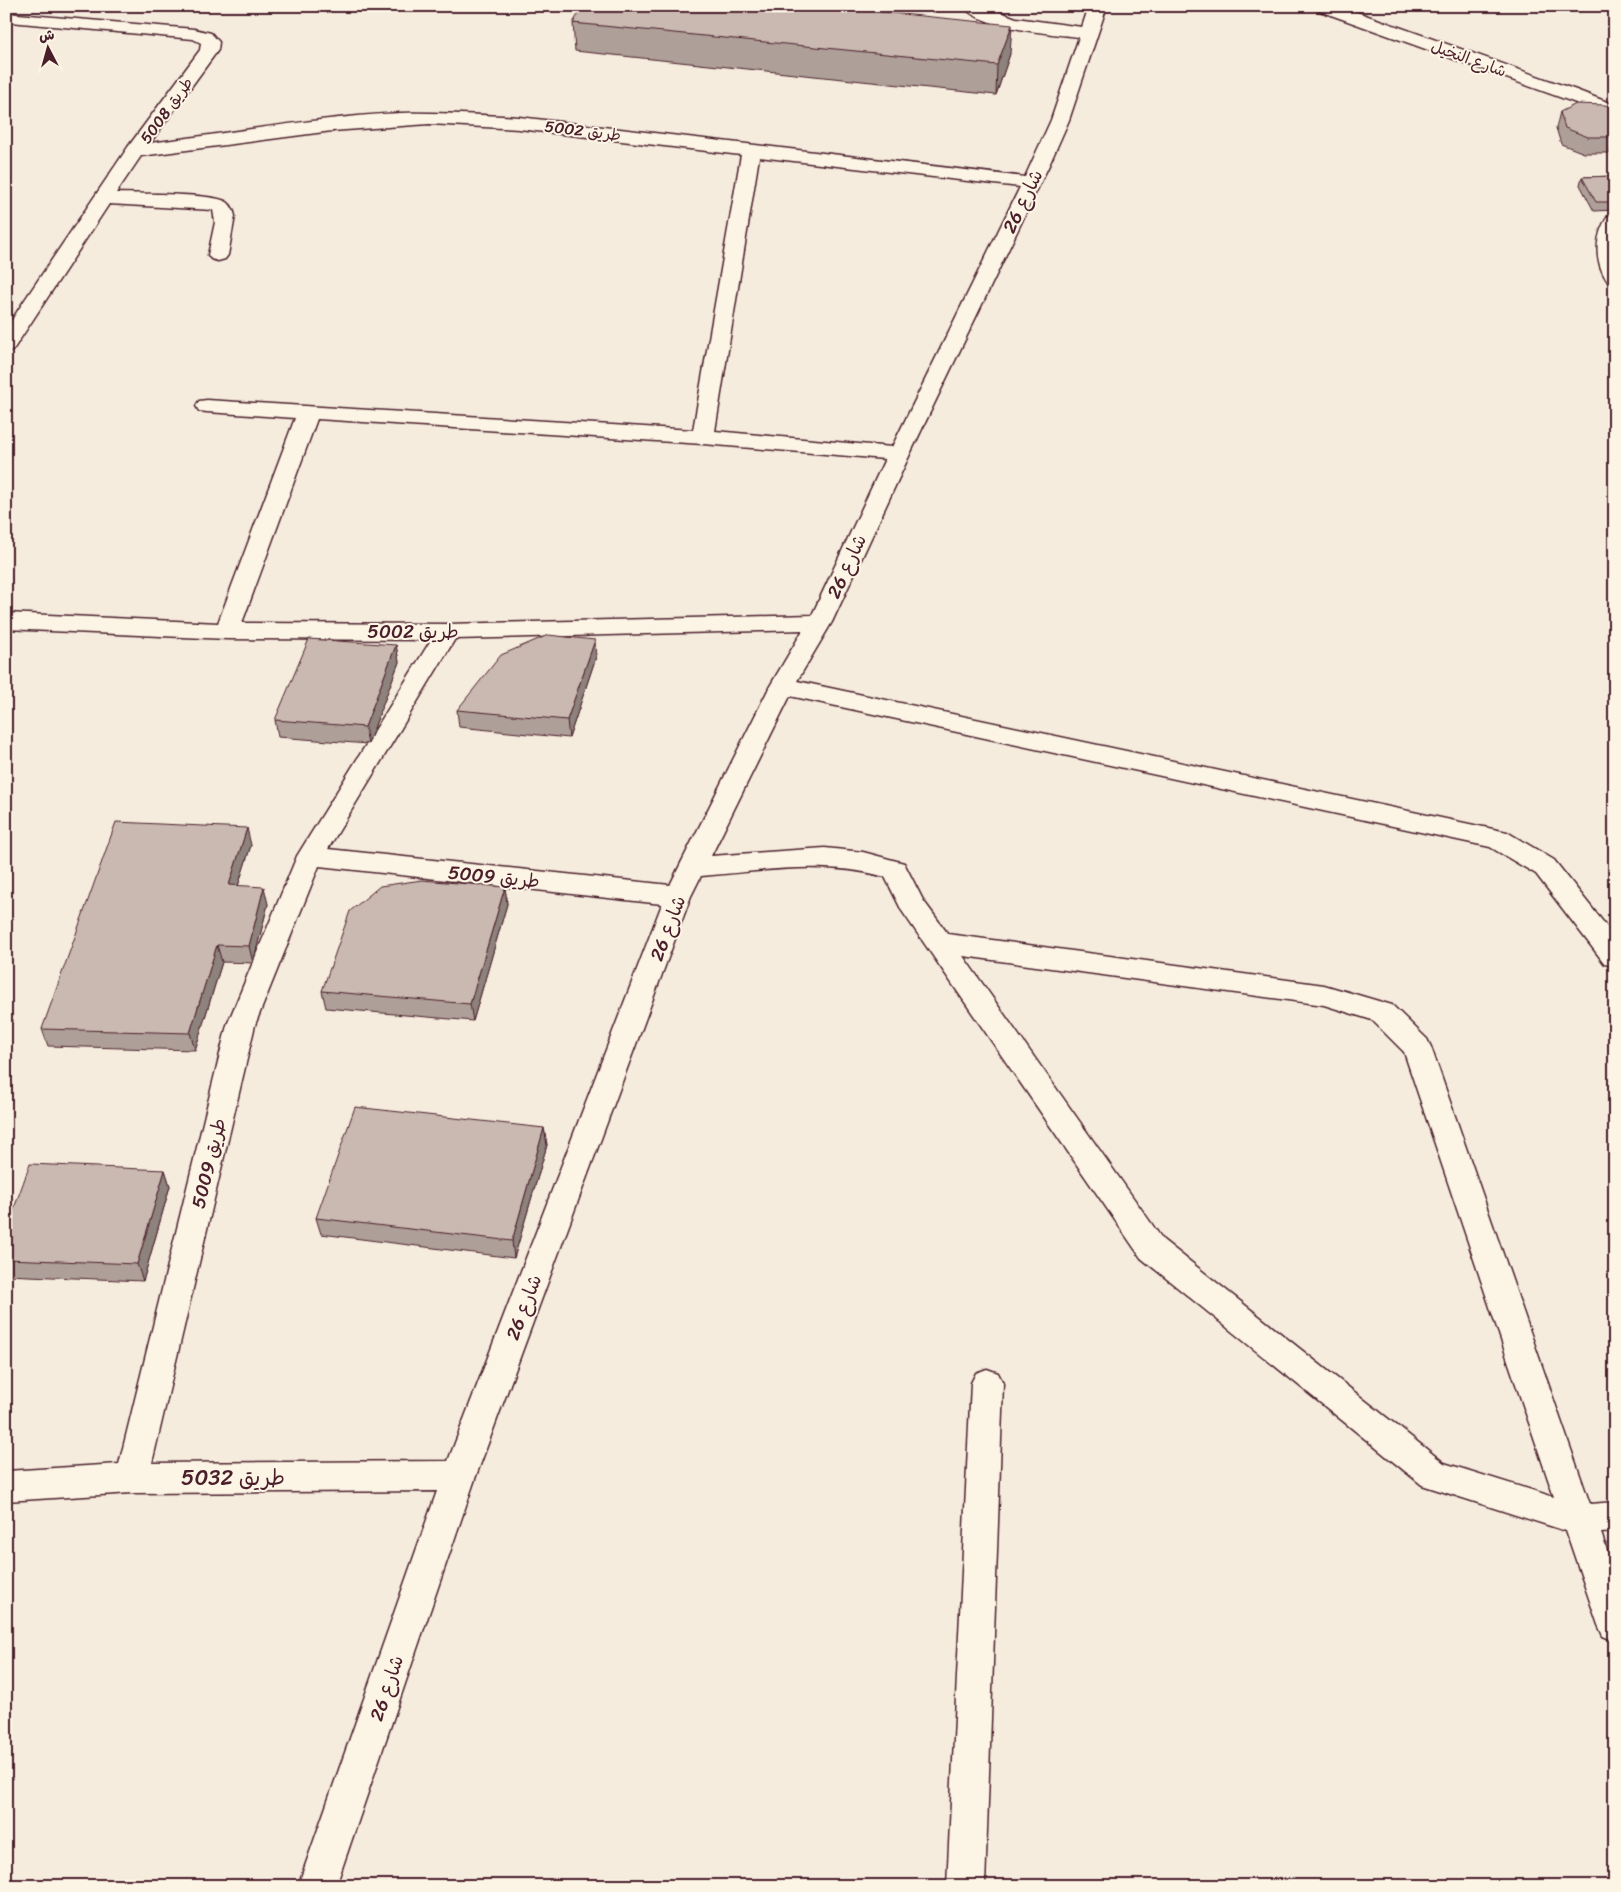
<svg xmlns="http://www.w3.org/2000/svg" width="1621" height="1892" viewBox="0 0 1621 1892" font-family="Sriracha,'Playpen Sans Arabic',sans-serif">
<rect width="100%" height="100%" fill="#f5ecde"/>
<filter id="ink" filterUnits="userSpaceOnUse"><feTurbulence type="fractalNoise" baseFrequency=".02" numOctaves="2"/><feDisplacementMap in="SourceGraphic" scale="10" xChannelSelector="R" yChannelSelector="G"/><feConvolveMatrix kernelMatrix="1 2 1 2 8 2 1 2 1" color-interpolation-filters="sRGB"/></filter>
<g filter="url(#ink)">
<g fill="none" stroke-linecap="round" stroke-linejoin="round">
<defs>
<g id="minor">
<path d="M963,6h21l32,12 66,9 7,-21h18l-38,114 -19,43 -140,291 -78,168 -35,59 710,151 47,28 61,77v30l-10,-3 -69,-90 -46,-27 -700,-151 -79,160 114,-8 38,4 41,11 19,37 25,34 376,51 68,20 35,34 4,8 159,457 25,-2v30l-14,1 14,41v67l-12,-5 -5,-11 -32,-94 -144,-46 -281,-227 -239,-347 -17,-34c-60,-17 -123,-6 -184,-1l-10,20 -215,580 -140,410h-38l139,-395 -305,2 -126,8v-30l113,-7 108,-439 70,-169 134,-216 -204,-1 -221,-10v-16l212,10 77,-205 -88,-6 -8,-1 -3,-5 3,-5 8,-1 486,30 48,-275 -222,-26 -90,-5 -97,7 -191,25 -25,37c21,1 97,0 111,9 4,3 7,9 8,14l-7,39 -3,4 -7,2 -7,-2 -3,-4 7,-33 -2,-12 -104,-6 -96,146 -7,2v-23l18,-28 104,-154 72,-97 1,-7 -8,-4 -183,-17 -4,-1v-8l188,16 17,4 8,9 -1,8 -68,93c83,-10 167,-26 251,-30 39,-1 79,2 118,4l506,60 26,-57 28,-83c-26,-3 -101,-9 -116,-31zM759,157l261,30 -128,260 -177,-16zM317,419l386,25 182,15 -73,156 -364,9 -206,-1zM803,630l-33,56 -100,199 -342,-36 127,-210zM319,866l343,38 -214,557 -296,2 103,-438zM963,956l361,49 48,15 32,32 150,445 -110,-34 -281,-223z"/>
<path d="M1315,6h25l236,84 39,15v12l-298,-107z"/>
<path d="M1615,214v70l-7,-2c-14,-20 -14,-46 0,-66z"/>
<path d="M987,1369l11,4 5,10 -18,503h-38l24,-503 5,-10z"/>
</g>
</defs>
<use href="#minor" stroke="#4a1f2b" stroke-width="3"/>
<use href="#minor" fill="#fcf5e5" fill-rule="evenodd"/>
</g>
<g fill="#ae9f98" stroke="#4a1f2b">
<path d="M573,23l437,31 -14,41 -421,-44z"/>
<path d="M1615,109v44h-31l-23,-9 -5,-16 4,-16z"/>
<path d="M1615,176v34l-21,1 -14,-26 2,-8z"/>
<path d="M396,645l3,17 -31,82 -90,-7 -3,-17z"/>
<path d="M596,657l-27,81 -110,-11 -2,-17z"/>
<path d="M251,845l-13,41 30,18 -15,59 -31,-1 -27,88 -147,-4 -6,-17z"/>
<path d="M505,887l2,17 -34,117 -147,-13 -4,-17z"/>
<path d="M544,1128l3,17 -33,113 -193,-24 -5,-16z"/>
<path d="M165,1170l5,16 -27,95 -137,-6v-16z"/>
</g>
<g fill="#8d827c" stroke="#4a1f2b">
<path d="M1012,25l-2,29 -14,41 1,-30z"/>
<path d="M595,640l1,17 -27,81 -2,-18z"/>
<path d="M396,645l3,17 -31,82 -3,-17z"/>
<path d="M247,828l4,17 -18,57 -4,-17z"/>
<path d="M264,887l4,17 -15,59 -4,-17z"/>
<path d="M505,887l2,17 -34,117 -3,-17z"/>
<path d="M217,945l5,17 -27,88 -5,-17z"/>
<path d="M544,1128l3,17 -33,113 -2,-17z"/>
<path d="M165,1170l5,16 -27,95 -6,-17z"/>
</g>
<g fill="#cab9b1" stroke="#4a1f2b">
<path d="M583,6h239l190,19 -15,40 -424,-42z"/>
<path d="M1576,104l29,1 10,4v28h-27l-23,-9 -5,-16z"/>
<path d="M1615,176v12h-1l1,14h-19l-14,-25z"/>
<path d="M548,635l47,5 -28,80 -110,-10 44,-55z"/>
<path d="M309,639l87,6 -31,82 -90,-7z"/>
<path d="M116,822l131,6 -18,57 35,2 -15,59 -32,-1 -27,88 -148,-4z"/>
<path d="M422,880l83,7 -35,117 -148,-13 28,-80 30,-25z"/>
<path d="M355,1107l189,21 -32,113 -196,-23z"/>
<path d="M30,1164l135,6 -28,94 -131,-5v-28z"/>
</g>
</g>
<g text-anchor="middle" stroke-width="4" stroke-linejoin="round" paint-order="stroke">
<g font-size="16" fill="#4a1f2b" stroke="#fcf5e5">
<text transform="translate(1469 58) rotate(20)" y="6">شارع النخيل</text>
<text transform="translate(166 110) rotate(-54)" y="6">طريق 5008</text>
<text transform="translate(583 130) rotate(7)" y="6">طريق 5002</text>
</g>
<g font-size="19" fill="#4a1f2b" stroke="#fcf5e5">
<text transform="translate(1022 201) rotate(-64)" y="7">شارع 26</text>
<text transform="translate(846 566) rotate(-65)" y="7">شارع 26</text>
<text x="413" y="638">طريق 5002</text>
<text transform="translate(494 876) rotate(6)" y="7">طريق 5009</text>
<text transform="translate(667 928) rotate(-69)" y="7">شارع 26</text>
<text transform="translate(208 1163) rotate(-76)" y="7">طريق 5009</text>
<text transform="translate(523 1307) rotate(-69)" y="7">شارع 26</text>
<text transform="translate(386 1688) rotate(-71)" y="7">شارع 26</text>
</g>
<g font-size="22" fill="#4a1f2b" stroke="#fcf5e5">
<text x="233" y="1485">طريق 5032</text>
</g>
</g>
<rect width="1621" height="1892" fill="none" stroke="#fcf5e5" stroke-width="25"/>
<rect x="12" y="12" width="1596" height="1867" fill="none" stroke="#4a1f2b" stroke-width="2" filter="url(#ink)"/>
<g transform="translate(48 48) rotate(354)" stroke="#fcf5e5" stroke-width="4" paint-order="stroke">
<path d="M0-4L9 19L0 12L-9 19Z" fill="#4a1f2b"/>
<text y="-8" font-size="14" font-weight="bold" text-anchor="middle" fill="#4a1f2b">ش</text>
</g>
</svg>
